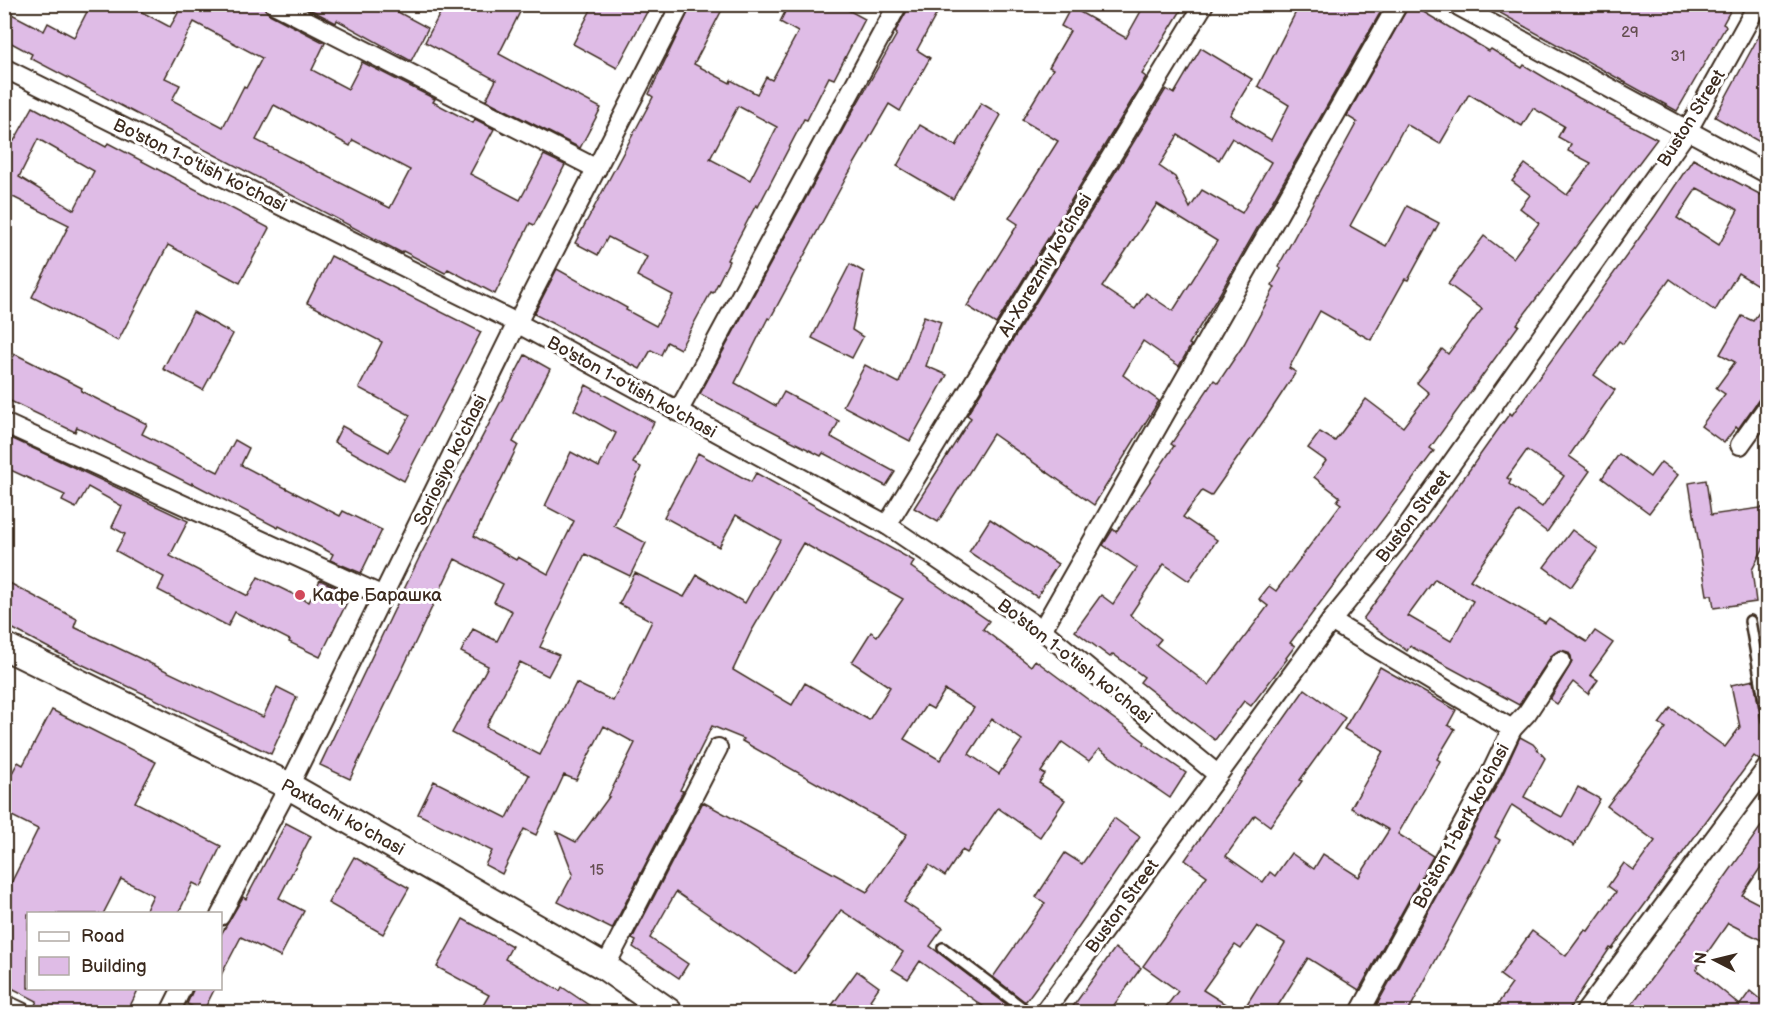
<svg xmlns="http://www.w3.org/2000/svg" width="1772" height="1017" viewBox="0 0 1772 1017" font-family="'Balsamiq Sans',sans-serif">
<rect width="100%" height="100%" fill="#fff"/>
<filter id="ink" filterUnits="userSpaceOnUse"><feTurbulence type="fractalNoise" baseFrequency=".0167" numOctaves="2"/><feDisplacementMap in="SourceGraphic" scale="12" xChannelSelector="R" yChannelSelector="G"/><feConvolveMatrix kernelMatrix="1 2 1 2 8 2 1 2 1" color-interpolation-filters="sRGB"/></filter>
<g filter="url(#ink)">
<g fill="#dfbce6" stroke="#3b2a1e" stroke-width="1.5" fill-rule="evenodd">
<path d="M91,4h36l43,23 8,-14 -17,-9h102l6,10 56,29 -13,27 36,19 14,-27 73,37 -2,3 40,21 2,-4 19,10 -24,45 50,26 24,-45 21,10 -31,60 -4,-2 -35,71 -47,-25 -3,4 -42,-22 -1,2 -372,-195 2,-4 -28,-15v-29l40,21 4,-8 26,14zM194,22l68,36 -16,30 -2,-2 -21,41 -51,-27 8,-15 -15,-7zM274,105l76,41 3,-6 57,30 -20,38 -134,-68z"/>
<path d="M300,4h83l45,24 -17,33 -74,-41 -1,3z"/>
<path d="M445,4h79l-25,50 102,54 -21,40 -94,-48 10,-20 -71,-38z"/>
<path d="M594,4h45l9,6 -31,58 -44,-24z"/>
<path d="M692,4h33l-31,60 36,19 1,-3 26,14 9,-17 6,3 26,-48 -18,-10 9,-18h48l28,15 -31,60 -5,-2 -22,43 -3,-1 -46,88 -2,-2 -29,55 2,1 -16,32 -2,-1 -31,57 -13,-7 -6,13 -10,-5 -11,19 -106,-55 23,-45 70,39 -1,2 30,16 17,-31 -36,-19 10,-19 -39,-20 -10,18 -23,-12 78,-146 -4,-3zM738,106l39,21 -27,53 -40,-21z"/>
<path d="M911,4h31l-25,46 13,8 -30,53 -11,-7 -43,74 -76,141 -2,-1 -33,65 41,23 8,-14 55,29 -8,16 64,35 -9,14 -63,-33 -2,3 -121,-62 153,-283 44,-77 -2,-2z"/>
<path d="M1145,4h40l-43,70 4,3 -150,247 -29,-18 51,-82 -9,-6 49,-77 -36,-21 31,-51 -4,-2 21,-36 -9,-5 10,-19 55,31z"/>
<path d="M1300,4h85l-166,291 -30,49 2,1 -12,21 -36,-25 -20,34 36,26 -65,104 -101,-71 -55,88 -24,-14 57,-90 -4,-3 199,-326 8,5 27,-46 51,31 -22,36 41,25 18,-35 -31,-19zM1178,135l41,25 13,-22 39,24 -29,51 -40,-23 -12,18 -15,-31 -16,-11zM1157,204l60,37 -44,70 -27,-18 -11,16 -33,-22z"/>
<path d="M1410,4l79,47 2,-2 31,19 2,-3 55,33 78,41 -140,185 2,1 -89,123 4,3 -144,192 5,3 -9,12 1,1 -36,47 -7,-5 -29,39 -75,-58 4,-5 -31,-23 -3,3 -35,-26 26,-36 12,9 24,-36 -34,-23 10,-16 3,3 58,-86 -3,-2 43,-64 4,3 26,-39 31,-57 -3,-2 9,-16 -3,-2 79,-145 -10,-6zM1469,94l53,32 11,-18 31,18 -6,11 13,7 -3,7 23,12 -24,32 -42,-31 -13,17 18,14 -10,13 19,15 -26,35 -29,-22 -36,48 34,25 -34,45 -6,-5 -25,34 12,10 -26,34 -37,-28 -31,42 -15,-9 -12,16 18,13 -12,16 26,20 -3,4 4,3 -65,87 -7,-5 -10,13 9,7 -59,79 -53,-40 5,-6 -31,-24 34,-51 25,17 28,-41 -34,-23 19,-26 9,5 56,-80 29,-44 -7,-4 31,-57 51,29 34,-61 3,1 31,-57 -32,-17 -21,40 -36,-20 56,-102 34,20z"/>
<path d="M1484,4h250l-11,20 3,2 -49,85z"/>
<path d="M1767,21v125l-52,-29z"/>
<path d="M981,103l20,12 -48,84 -56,-33 23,-41 36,21z"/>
<path d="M33,107l73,40 2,-4 161,85 -29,55 -72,-38 -50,96 -86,-44 37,-72 -60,-30 -5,8v-67l10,5zM38,139l56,32 -20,39 -55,-33z"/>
<path d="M1693,159l74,39v93l-29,-18 -23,38 -45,-32 -47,65 -4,-3 -25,34 21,15 -46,66 21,15 -43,61 -28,-21 -49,69 75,43 4,-5 38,24 8,-11 18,12 -23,32 8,5 -10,14 -15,-12 -16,22 -7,-5 22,-37 -1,-6 -3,-4 -7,-2 -9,5 -33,50 -109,-59 -3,5 -44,-32 147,-206 2,2 143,-199zM1697,188l41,22 -19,35 -42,-27zM1527,450l37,26 -22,31 -33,-23 2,-4 -4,-2zM1435,579l38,22 -22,40 -43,-25z"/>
<path d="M331,256l150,76 -77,149 -70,-39 8,-16 47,26 21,-37 -51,-27 23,-46 -75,-39z"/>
<path d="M850,264l14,8 -12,58 11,7 -11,21 -40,-20z"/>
<path d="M1767,301v94l-8,4 -21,30 -2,-2 -12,16 -23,-17 24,-32 -9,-6 19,-26 -15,-8 22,-38 11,5z"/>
<path d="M193,312l40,22 -30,56 -40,-21z"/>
<path d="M924,316l17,6 -15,44 21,9 -37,66 -67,-35 22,-41 34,18z"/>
<path d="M15,354l67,34 -1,3 66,33 -5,10 76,38 17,-32 14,8 -8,17 99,51 3,-5 39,19 -21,43 -31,-13 3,-6 -9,-5 -45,-23 -1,2 -86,-45v2l-115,-58 -2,5 -71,-34v-43l8,4z"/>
<path d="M525,355l25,14 -37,73 5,3 -44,91 42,24 2,-3 30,17 26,-53 -29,-15 26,-54 28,15 17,-34 -42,-23 12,-25 68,37 -21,41 8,4 -27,59 32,17 -16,33 -45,-22 -45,93 19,8 -11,21 -28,-14 -34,65 54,28 36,-72 37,18 39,-80 -33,-17 16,-31 49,24 13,-22 48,28 35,-63 -44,-25 -17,32 -55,-30 34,-64 53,29 5,-9 158,88 -3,6 78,54 -6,8 48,37 4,-6 110,82 -1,2 42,29 -16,25 -71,-49 -10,12 -27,-19 -21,30 4,2 -6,9 26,17 -25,37 -42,-29 -31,45 -5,-3 -17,26 -16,-11 -25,37 39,26 -13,18 85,65 -1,1h-23l-71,-51 -12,18 -16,-10 11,-17 -62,-42 -46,64 -119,-82 -26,46 38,26 -9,14 -46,-31 3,-6 -4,-2 71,-137 164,90 40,-58 -165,-93 2,-2 -32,-13 -32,64 3,1 -71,138 -54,-27 15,-28 -16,-42 19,10 33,-45h-1l27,-54 -31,-17 -28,54 -12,-5 -28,60 -12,-6 -22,45 -17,-9 7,-14 -74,-37 16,-33 73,37 22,-43 -77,-42 36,-67 -27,-14 12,-23 24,12 15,-30 -18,-9 9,-18 -48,-25 -105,220 -30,-14 100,-209zM803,543l100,56 -26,37 -6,-4 -19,30 38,25 -21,33 -64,-37 -13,22 -59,-35 18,-38zM945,690l29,18 -34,52 -36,-21 22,-34 7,4zM992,719l30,21 -23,34 -30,-20z"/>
<path d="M11,438l177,83 -18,35 78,40 10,-19 51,25 11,-22 31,14 -31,63 -31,-15 1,-2 -55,-28 -7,14 -70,-36 6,-13 -48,-26 9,-17 -13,-7 10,-21 -34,-19 -12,21 -14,-7 3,-6 -61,-28v-15z"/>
<path d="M1619,454l31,23 11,-15 17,13 -29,38 -47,-35z"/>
<path d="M1706,480l5,35 56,-8v34l-15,29 4,32 -42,6 -2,-13h-5l-18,-112z"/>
<path d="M990,519l68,45 -21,33 -68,-45z"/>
<path d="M1572,530l26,19 -27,38 -27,-20z"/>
<path d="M4,580l73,39 -3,8 189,90 14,-30 20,10 -26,57 -211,-100 -56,-30z"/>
<path d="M1380,667l76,43 -8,15 7,4 -18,30 3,2 -42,73 35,22 -74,134 -51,-32 -34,54h-32l43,-69 -28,-17 -16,23 -6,-4 -32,45 35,22h-76l16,-21 -35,-25 64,-90 -22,-16 120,-171 40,29 -45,62 2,1 -32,45 -15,-11 -29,41 37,26 7,-10 5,4 16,-23 23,16 9,-15 36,23 30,-47 -38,-22 32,-57 -39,-22z"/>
<path d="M1754,680l7,42 6,6v27l-8,5 -5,-4 -142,193 -2,-1 -43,64h-75l20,-28 -12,-9 32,-44 34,25 19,-26 3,1 28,-39 -8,-6 16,-23 10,7 21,-29 -48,-35 59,-78 -7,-4 12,-16 54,39 15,-20 -9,-42z"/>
<path d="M52,710l104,52 -21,40 86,44 -20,41 -8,-4 -15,31h-34l9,-19 -32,-16 -18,35h-75v74h111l-12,24h-78l-14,-7 2,-4 -33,-17v-101l6,2 28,-56 -34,-17v-24l14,-26 5,3z"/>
<path d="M1520,737l13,7 12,14 -21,39 38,20 16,-30 22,12 -26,47 -62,-41 -17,32 5,3 -92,172h-35l128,-234z"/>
<path d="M1114,818l26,19 -92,134 -22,30h-2l-31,-24 52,-74 -9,-6 29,-44 17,11z"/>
<path d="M1767,818v40l-25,37 25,13v35l-39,-20 -32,46 44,36 10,-14 17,14v7h-141l63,-84z"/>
<path d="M286,823l25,13 -32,62 25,13 -24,46 -39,-20 -21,40v-41l23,-39 3,2z"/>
<path d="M354,857l55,31 -26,46 -55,-31z"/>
<path d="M463,919l49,27 -7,13 55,32 2,-4 37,25h-108l-9,-5 7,-12 -52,-28z"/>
<path d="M1115,948l26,20 -32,44h-40z"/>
<path d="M857,971l22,16 -9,13 17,12h-60z"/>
<path d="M194,988h21l-12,24 -16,-8z"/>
</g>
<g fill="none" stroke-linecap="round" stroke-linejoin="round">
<defs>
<g id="lane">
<path d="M1750,621l18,100"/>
<path d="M943,948l85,64"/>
</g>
<g id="street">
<path d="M274,4l323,165"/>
<path d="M1455,4l313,170"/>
<path d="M4,68l513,255 370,202 155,105 175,144"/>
<path d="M678,412l220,-408"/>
<path d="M4,423l379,173"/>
<path d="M1740,445l28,-39"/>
<path d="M887,525l317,-521"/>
<path d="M1331,621l181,108 -21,44 -131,239"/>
<path d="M1042,630l356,-626"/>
<path d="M1512,729l15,-16 34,-52"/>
<path d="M220,916l69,-130 228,-463 164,-319"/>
<path d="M605,967l113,-219"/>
<path d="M4,1004l17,8"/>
<path d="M170,1012l12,-24"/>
<path d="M1044,1012l287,-391 67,-82 290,-409 70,-126"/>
<path d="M1585,1012l183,-246"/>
</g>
<path id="secondary" d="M4,646l285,140 316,181 64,45"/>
</defs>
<use href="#lane" stroke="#3b2a1e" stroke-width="14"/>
<use href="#street" stroke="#3b2a1e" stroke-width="22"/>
<use href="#secondary" stroke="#3b2a1e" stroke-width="30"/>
<use href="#lane" stroke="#fff" stroke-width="9"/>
<use href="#street" stroke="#fff" stroke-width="18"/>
<use href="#secondary" stroke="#fff" stroke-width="26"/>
</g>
</g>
<circle fill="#d1495b" stroke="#fff" stroke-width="2" cx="300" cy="595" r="6"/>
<g text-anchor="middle" stroke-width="6" stroke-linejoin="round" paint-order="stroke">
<g font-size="15" fill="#644e50">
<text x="1630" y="37">29</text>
<text x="1678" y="61">31</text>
<text x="597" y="875">15</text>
</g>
<g font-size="18" fill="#3b2a1e" stroke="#fff">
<text transform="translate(1691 118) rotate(-58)" y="6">Buston Street</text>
<text transform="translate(200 165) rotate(26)" y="6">Bo'ston 1-o'tish ko'chasi</text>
<text transform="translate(1045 265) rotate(-59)" y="6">Al-Xorezmiy ko'chasi</text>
<text transform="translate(632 387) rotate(29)" y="6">Bo'ston 1-o'tish ko'chasi</text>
<text transform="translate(450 460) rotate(-64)" y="6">Sariosiyo ko'chasi</text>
<text transform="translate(1413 516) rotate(-53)" y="6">Buston Street</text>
<text transform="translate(1075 661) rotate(38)" y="6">Bo'ston 1-o'tish ko'chasi</text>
<text transform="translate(343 817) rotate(29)" y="6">Paxtachi ko'chasi</text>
<text transform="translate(1461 826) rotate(-62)" y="6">Bo'ston 1-berk ko'chasi</text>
<text transform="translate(1122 906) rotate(-54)" y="6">Buston Street</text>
</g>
<g font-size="18" fill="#3b2a1e" stroke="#fff" text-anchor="start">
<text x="312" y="601">Кафе Барашка</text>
</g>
</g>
<rect width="1772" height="1017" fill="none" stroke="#fff" stroke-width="24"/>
<rect x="12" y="12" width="1748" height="993" fill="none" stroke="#3b2a1e" stroke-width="2" filter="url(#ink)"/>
<rect x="27" y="912" width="195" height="78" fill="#ffffff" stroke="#b1aaa5" stroke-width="1.5"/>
<rect x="39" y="932" width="30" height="9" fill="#ffffff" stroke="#b1aaa5" stroke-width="1.5"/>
<text x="81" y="942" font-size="18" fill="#3b2a1e">Road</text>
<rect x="39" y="957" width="30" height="18" fill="#dfbce6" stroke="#b1aaa5" stroke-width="1.5"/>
<text x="81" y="972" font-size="18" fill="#3b2a1e">Building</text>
<g transform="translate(1715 960) rotate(277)" stroke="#ffffff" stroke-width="4.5" paint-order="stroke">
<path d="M0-4.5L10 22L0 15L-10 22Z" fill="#3b2a1e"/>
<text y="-9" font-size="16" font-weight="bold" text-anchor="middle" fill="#3b2a1e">N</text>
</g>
</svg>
